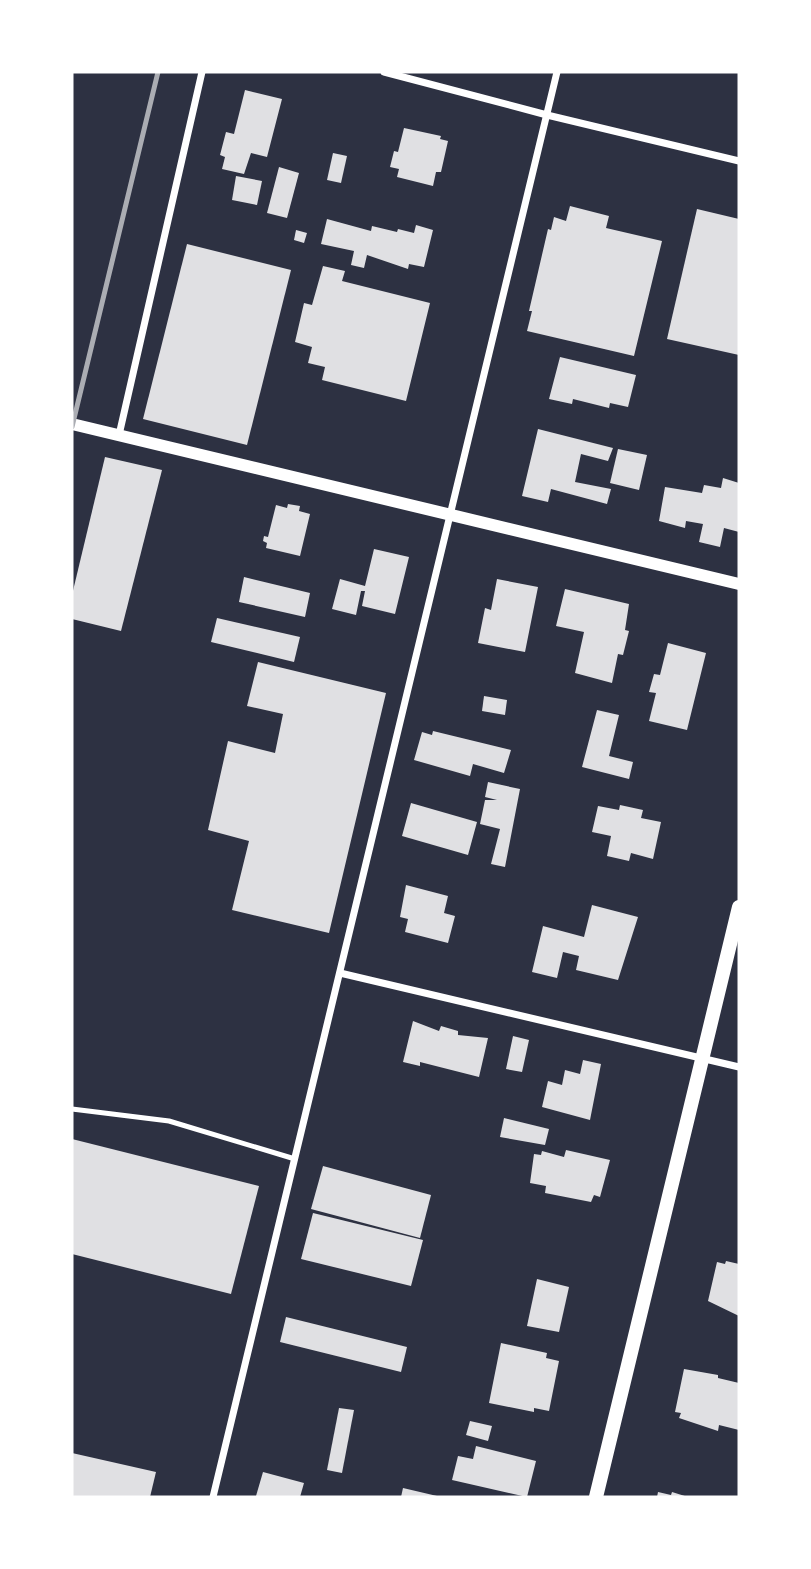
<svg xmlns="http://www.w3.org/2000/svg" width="811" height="1569" viewBox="0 0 811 1569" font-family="'PT Serif',serif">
<rect width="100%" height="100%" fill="#2d3142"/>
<g fill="#e0e0e3">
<path d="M245,90l37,9 -15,58 -16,-4 -7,21 -22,-5 3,-12 -5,-2 6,-23 8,2z"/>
<path d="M404,128l37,8 -1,3 8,2 -7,31h-5l-3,14 -36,-9 2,-8 -9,-2 4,-16 4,1z"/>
<path d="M333,153l14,3 -6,27 -14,-3z"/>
<path d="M279,167l20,6 -12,45 -20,-5z"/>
<path d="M236,176l26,5 -5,24 -25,-5z"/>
<path d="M570,206l39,10 -3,12 56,13 -28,115 -107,-25 5,-20h-3l19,-82 3,1 3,-13 12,4z"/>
<path d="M697,209l42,10v136l-72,-16z"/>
<path d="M327,219l44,12 1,-5 25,6 1,-3 16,4 2,-8 17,5 -9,37 -15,-3 -1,5 -41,-14 -3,13 -13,-3 3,-14 -33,-7z"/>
<path d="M296,230l11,3 -3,10 -10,-3z"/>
<path d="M187,244l104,26 -44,175 -104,-26z"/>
<path d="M323,266l22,5 -3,10 88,22 -24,98 -84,-21 3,-13 -17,-4 4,-16 -17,-5 9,-39 8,2z"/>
<path d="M560,357l76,18 -8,32 -18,-4 -1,5 -36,-9 -1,5 -23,-5z"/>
<path d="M538,429l75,19 -5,13 -27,-7 -6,28 36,7 -4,15 -56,-15 -3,13 -26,-6z"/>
<path d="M618,449l29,6 -8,35 -29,-7z"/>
<path d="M105,457l57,13 -41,161 -49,-12v-24z"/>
<path d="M723,478l16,5v49l-15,-4 -4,19 -21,-5 4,-18 -17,-3 -1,7 -26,-7 6,-34 37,6 2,-8 17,3z"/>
<path d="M288,504l12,2 -1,5 11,3 -10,42 -34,-8 1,-5 -4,-2 1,-5 4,1 8,-32 11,3z"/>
<path d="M374,549l35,8 -14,57 -33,-8 3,-15h-4l-5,24 -24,-6 8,-30 25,7z"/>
<path d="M244,577l66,16 -5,24 -66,-15z"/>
<path d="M497,579l41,8 -13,65 -47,-9 7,-35 6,2z"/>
<path d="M565,589l64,15 -4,26 4,1 -6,24 -5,-1 -6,29 -37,-10 9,-41 -28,-6z"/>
<path d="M217,618l83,19 -6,25 -83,-20z"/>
<path d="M668,643l38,10 -19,77 -38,-9 7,-28 -7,-1 5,-18 6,1z"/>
<path d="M258,662l128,31 -57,240 -97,-23 17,-69 -41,-11 20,-89 47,12 8,-39 -36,-8z"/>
<path d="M484,696l23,4 -2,15 -23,-4z"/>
<path d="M597,710l22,5 -10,41 24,6 -4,17 -47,-12z"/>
<path d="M433,731l78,19 -7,23 -31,-9 -3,12 -56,-16 8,-28 10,3z"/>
<path d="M488,782l32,7 -15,78 -14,-3 9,-35 -20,-5 5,-24h12l-12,-3z"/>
<path d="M411,803l66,19 -9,33 -66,-19z"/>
<path d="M620,805l23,5 -2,8 20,4 -8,37 -22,-6 -2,8 -22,-5 4,-20 -19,-4 6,-26 21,4z"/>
<path d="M406,885l42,11 -4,17 11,3 -7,27 -43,-11 3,-13 -8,-2z"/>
<path d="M592,905l46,12 -20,63 -42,-10 3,-14 -16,-4 -6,26 -25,-6 11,-46 41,11z"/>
<path d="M413,1021l26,10 2,-5 17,5v4l30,3 -9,39 -59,-15v4l-17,-4z"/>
<path d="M513,1036l16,4 -7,32 -16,-3z"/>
<path d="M583,1060l18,4 -11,56 -48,-13 6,-26 14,4 3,-15 15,4z"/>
<path d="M504,1118l45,11 -4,16 -45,-8z"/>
<path d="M72,1139l187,47 -28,108 -159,-40z"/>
<path d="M566,1150l44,10 -10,37 -6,-2 -3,7 -46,-9 1,-7 -16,-3 4,-29 7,1 1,-4 22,6z"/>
<path d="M323,1166l108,29 -11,43 -109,-29z"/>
<path d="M313,1213l110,27 -12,46 -110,-27z"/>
<path d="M726,1261l13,3v52l-31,-15 9,-39 8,2z"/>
<path d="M537,1279l32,8 -10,45 -32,-6z"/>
<path d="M286,1317l121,30 -6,25 -121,-30z"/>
<path d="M501,1343l46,10 -1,5 13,3 -10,50 -15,-3v4l-45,-9z"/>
<path d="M684,1369l34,6v3l21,5v47l-20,-5 -1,6 -39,-13 2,-5 -6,-1z"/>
<path d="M339,1408l15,2 -12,63 -15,-3z"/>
<path d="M470,1421l22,5 -4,15 -22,-6z"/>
<path d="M476,1446l60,15 -9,36 -75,-17 6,-24 15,3z"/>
<path d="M72,1453l84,19 -6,25h-78z"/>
<path d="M263,1472l41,11 -4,14 -44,-1z"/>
<path d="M403,1488l34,8v1h-36z"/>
<path d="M658,1492l13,3 1,-3 16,5h-31z"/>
</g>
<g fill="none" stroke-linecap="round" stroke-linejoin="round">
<path stroke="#fff" stroke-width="5" d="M72,1109l97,12 126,38"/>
<g stroke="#fff" stroke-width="7">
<path d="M384,72l163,43 192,46"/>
<path d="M119,435l83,-363"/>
<path d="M340,973l399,94"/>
<path d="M213,1497l344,-1425"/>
</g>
<path stroke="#fff" stroke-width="12" d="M72,424l667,160"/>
<path stroke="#fff" stroke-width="14" d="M596,1497l143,-590"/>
<path stroke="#abadb3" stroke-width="5" d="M72,427l86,-355"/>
</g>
<rect width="811" height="1569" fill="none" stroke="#ffffff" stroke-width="147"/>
</svg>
